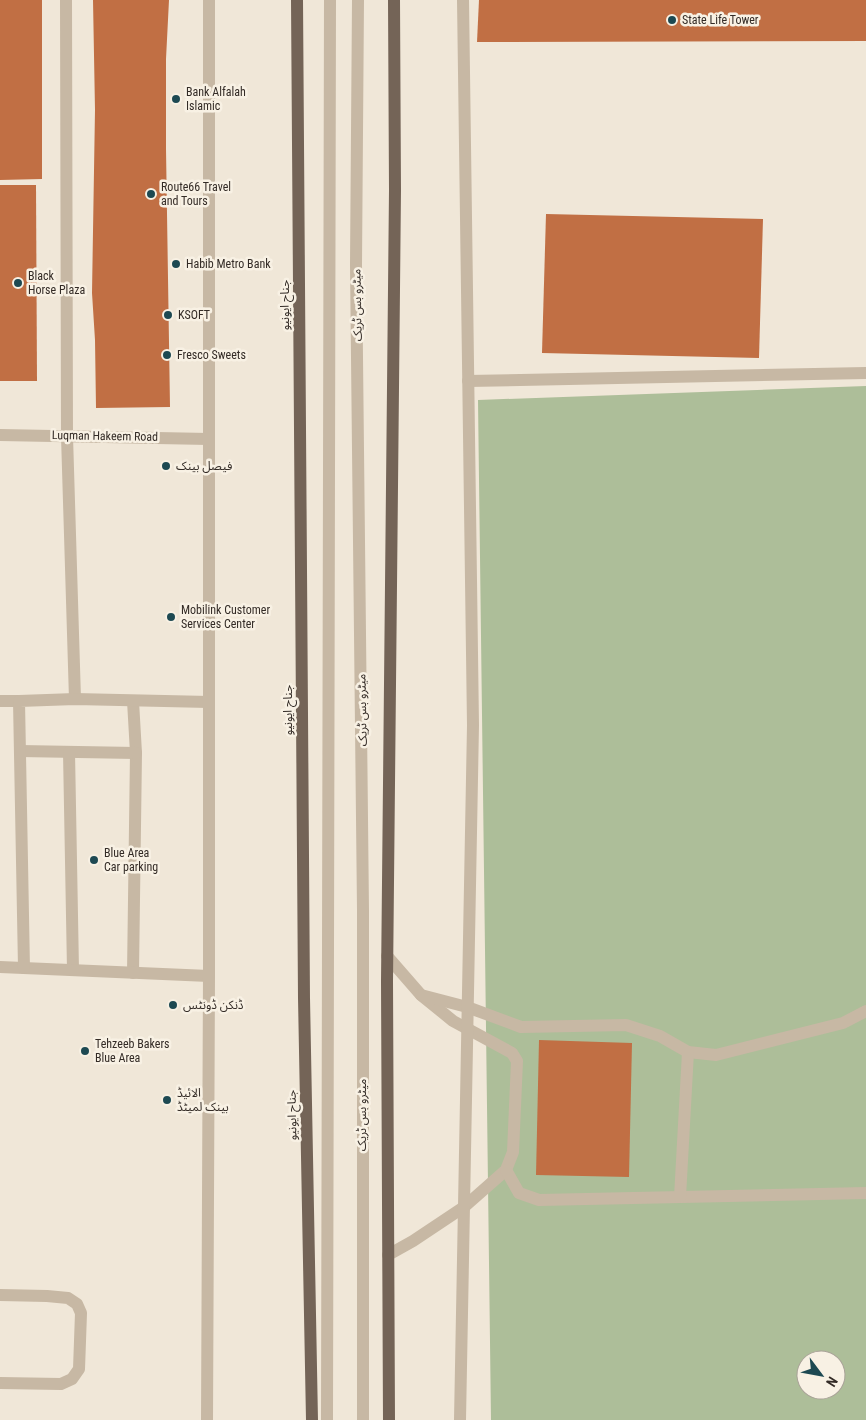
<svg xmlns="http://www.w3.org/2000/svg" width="866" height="1420" viewBox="0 0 866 1420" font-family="'Roboto Condensed','Noto Sans Arabic',sans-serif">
<rect width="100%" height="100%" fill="#f0e7d8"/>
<path fill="#adbe99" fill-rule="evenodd" d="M866,386v1034h-375l-13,-1020zM806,1360h30v30h-30z"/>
<g fill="#c16f44">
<path d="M0,0h42v179l-42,1z"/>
<path d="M93,0h76l-3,59v90l4,258 -74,1 -1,-68 -3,-47 3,-183z"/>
<path d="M479,0h387v41l-389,1z"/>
<path d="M0,185h36l1,196h-37z"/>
<path d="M546,214l217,5 -4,139 -217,-5z"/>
<path d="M539,1040l93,3 -3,134 -93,-2z"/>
</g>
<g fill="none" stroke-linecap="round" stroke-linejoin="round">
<g stroke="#c7b8a4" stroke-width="12">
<path d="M358,0l-2,265 7,645v510"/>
<path d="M387,956l34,39 32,26 59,32 5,8 -4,91 -7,18 -42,37 -51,34 -25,14"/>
<path d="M421,995l46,12 54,20 105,-2 34,11 28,16 28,3 127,-32 23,-12"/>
<path d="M506,1170l13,23 20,7 327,-7"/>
<path d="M680,1197l8,-145"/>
<path d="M0,1295l47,1 21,2 9,6 4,9 -2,56 -7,10 -11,5 -61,-1"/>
<path d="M327,1420l3,-1420"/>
</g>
<g stroke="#c7b8a4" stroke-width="12">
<path d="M66,0l1,436 8,263"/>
<path d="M468,381l398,-8"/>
<path d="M0,435l209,4"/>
<path d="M0,701h19"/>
<path d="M133,701l3,52 -3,220"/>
<path d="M20,751l116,2"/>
<path d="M69,752l4,218"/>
<path d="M0,967l209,9"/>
<path d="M24,968l-5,-267 56,-2 134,3"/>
<path d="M207,1420l2,-444v-976"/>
<path d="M460,1420l13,-695 -10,-725"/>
</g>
<g stroke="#746457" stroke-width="12">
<path d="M297,0l7,998 8,422"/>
<path d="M389,1420l-2,-439 8,-791 -1,-190"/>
</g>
</g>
<g fill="#1d4952" stroke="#f8f1e4" stroke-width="2">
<circle cx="672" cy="20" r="5"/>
<circle cx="176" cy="99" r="5"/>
<circle cx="151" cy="194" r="5"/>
<circle cx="176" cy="264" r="5"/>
<circle cx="18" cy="283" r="5"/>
<circle cx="168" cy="315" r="5"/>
<circle cx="167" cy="355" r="5"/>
<circle cx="166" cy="466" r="5"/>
<circle cx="171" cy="617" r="5"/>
<circle cx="94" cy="860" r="5"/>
<circle cx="173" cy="1005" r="5"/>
<circle cx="85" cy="1051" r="5"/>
<circle cx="167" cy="1100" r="5"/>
</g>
<g text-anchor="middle" stroke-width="5" stroke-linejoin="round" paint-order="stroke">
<g font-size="12" fill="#332b26" stroke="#f8f1e4" text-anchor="start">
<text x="682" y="24">State Life Tower</text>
<text x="186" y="96">Bank Alfalah<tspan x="186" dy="14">Islamic</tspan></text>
<text x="161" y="191">Route66 Travel<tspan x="161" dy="14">and Tours</tspan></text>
<text x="186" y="268">Habib Metro Bank</text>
<text x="28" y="280">Black<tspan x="28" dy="14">Horse Plaza</tspan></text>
<text x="178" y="319">KSOFT</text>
<text x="177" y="359">Fresco Sweets</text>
<text x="176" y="470">فیصل بینک</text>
<text x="181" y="614">Mobilink Customer<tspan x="181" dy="14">Services Center</tspan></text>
<text x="104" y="857">Blue Area<tspan x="104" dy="14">Car parking</tspan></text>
<text x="183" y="1009">ڈنکن ڈونٹس</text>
<text x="95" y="1048">Tehzeeb Bakers<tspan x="95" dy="14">Blue Area</tspan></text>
<text x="177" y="1097">الائیڈ<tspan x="177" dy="14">بینک لمیٹڈ</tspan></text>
</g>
<g font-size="12" fill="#332b26" stroke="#f8f1e4">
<text transform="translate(285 305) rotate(-90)" y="4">جناح ایونیو</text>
<text transform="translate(357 305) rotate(-91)" y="4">میٹرو بس ٹریک</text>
<text transform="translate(105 436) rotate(1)" y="4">Luqman Hakeem Road</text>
<text transform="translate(288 710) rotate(-90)" y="4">جناح ایونیو</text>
<text transform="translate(362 710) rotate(-91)" y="4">میٹرو بس ٹریک</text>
<text transform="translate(292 1115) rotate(-91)" y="4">جناح ایونیو</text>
<text transform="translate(362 1115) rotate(-90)" y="4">میٹرو بس ٹریک</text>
</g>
</g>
<g transform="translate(821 1375) rotate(122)"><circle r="24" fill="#f8f1e4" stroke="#a9a298"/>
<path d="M0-4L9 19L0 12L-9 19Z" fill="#1d4952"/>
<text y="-8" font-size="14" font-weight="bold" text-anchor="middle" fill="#332b26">N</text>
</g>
</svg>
